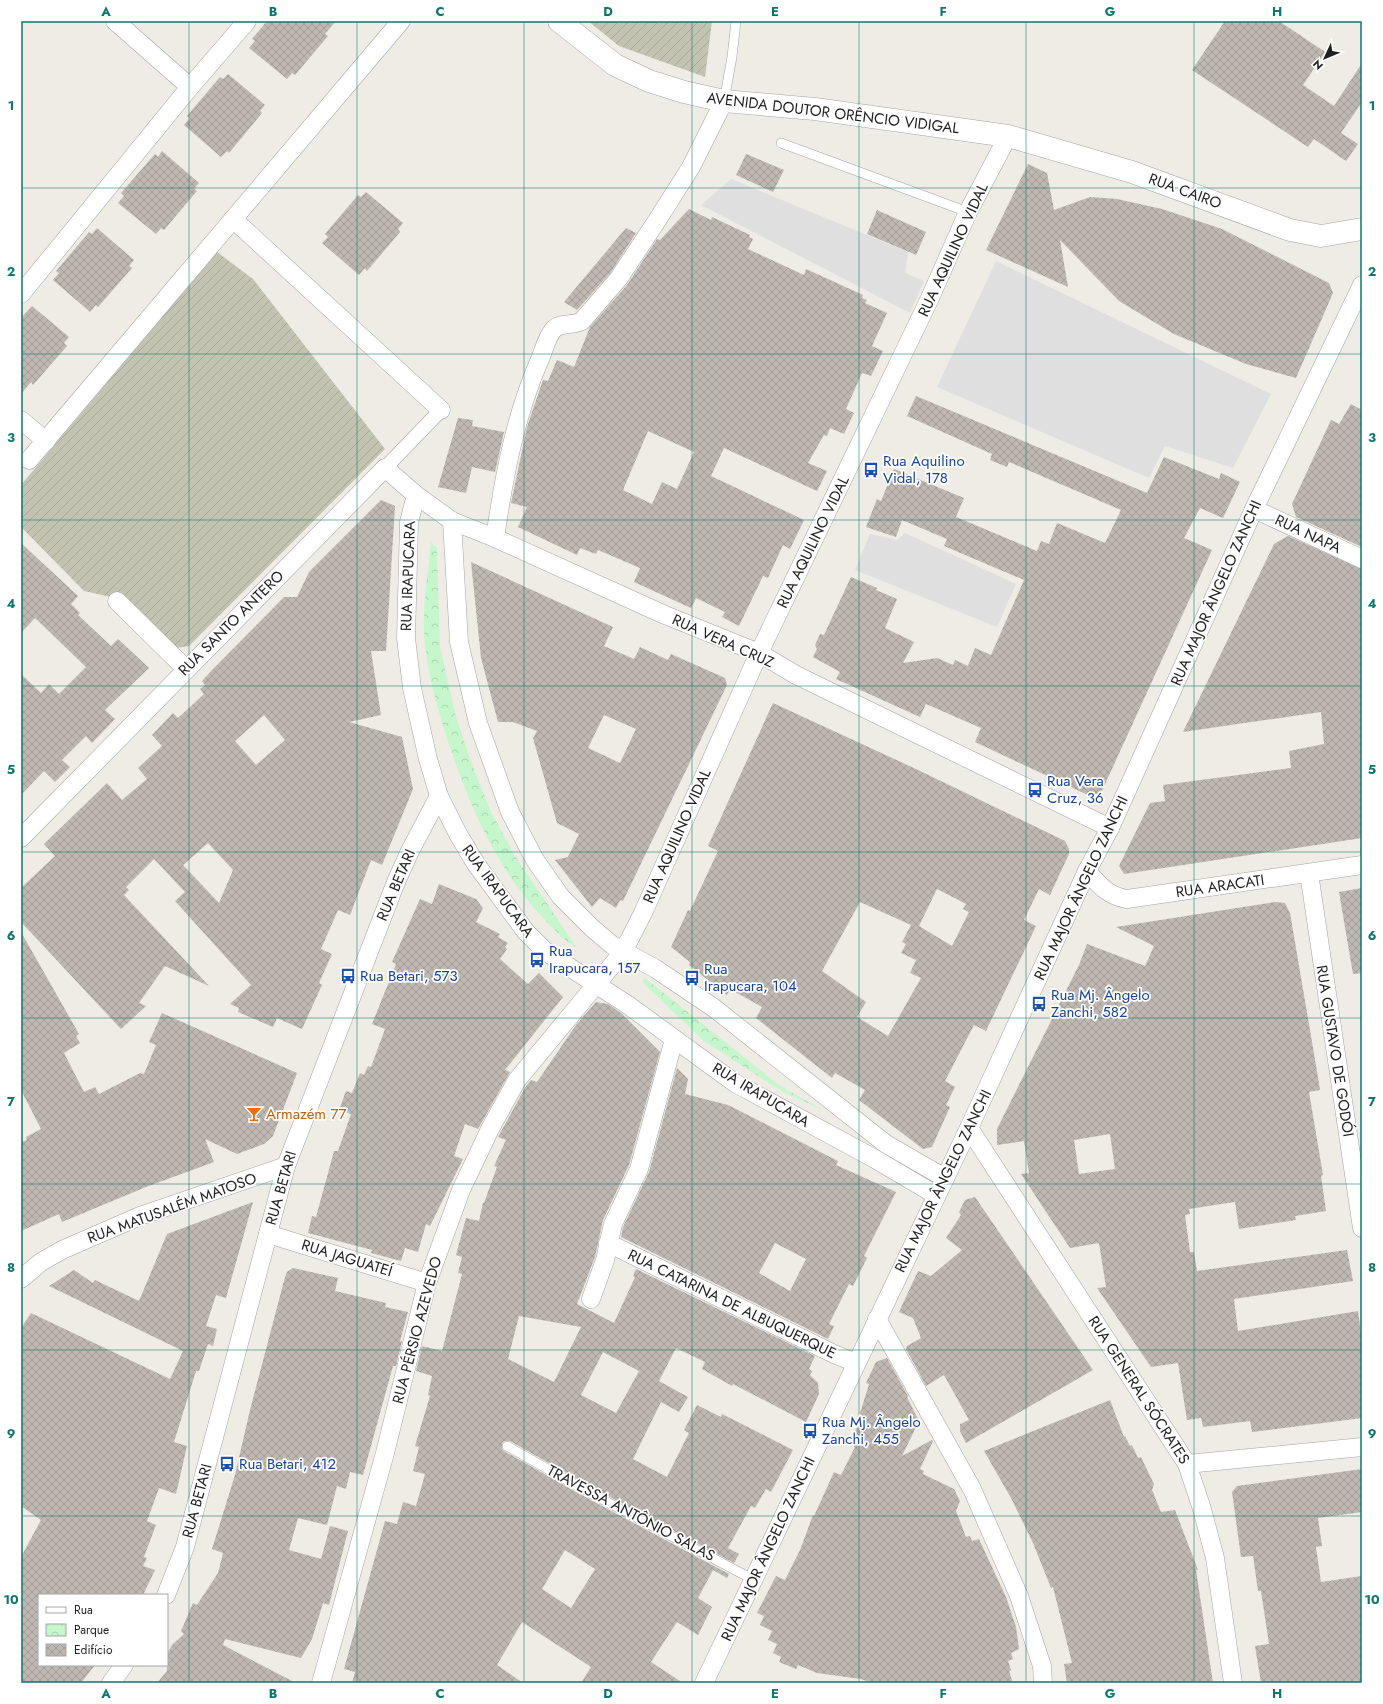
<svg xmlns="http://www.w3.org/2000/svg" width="1383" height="1704" viewBox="0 0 1383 1704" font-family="Jost,sans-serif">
<defs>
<pattern id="construction-furrows" width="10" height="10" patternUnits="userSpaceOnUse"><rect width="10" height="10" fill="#c2c3b1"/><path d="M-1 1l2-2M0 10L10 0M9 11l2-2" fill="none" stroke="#a6a798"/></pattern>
<pattern id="park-crowns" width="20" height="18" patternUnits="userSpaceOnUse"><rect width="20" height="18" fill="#c5f6cc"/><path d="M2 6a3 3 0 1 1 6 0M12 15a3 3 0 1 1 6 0" fill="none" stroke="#a9d2af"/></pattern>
<pattern id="building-cross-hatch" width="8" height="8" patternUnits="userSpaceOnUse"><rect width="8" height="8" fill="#bfb8b2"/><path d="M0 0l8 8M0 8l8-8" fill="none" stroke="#a49e99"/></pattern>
</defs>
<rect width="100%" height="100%" fill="#efece5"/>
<g fill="url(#construction-furrows)">
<path d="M588,21h124l-7,56 -86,-31z"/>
<path d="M217,252l36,27 132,170 -196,197 -13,2 -51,-48 -41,-9 -63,-64v-42z"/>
</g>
<g fill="url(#park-crowns)">
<path d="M431,542l6,6v3l3,96 16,70 15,45 20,50 24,44 62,92c-14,-8 -23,-19 -34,-30 -46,-49 -73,-111 -94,-174 -11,-33 -20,-65 -24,-99 -4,-34 3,-69 6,-103z"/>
<path d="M645,978l134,107 44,25 -40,-18 -79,-51 -60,-57 -1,-4z"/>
</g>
<g fill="#dfdfdf">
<path d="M731,179l177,73 -3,21 19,8 -14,32 -209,-108z"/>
<path d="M996,261l275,133 -38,74 -68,-22 -16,32 -212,-91z"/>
<path d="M905,533l111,51 -19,43 -142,-57 15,-36 27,6z"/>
</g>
<g fill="url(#building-cross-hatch)" fill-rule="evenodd">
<path d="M267,21h69l-11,13 3,2 -33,39 -3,-2 -5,6 -38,-31 6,-7 -3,-2z"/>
<path d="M1225,21h54l46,31 -22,33 31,21 28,-43v39l-21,31 17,11 -12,17 -32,-22 -6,8 -116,-77z"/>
<path d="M228,74l37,31 -5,6 2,2 -33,40 -2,-2 -6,6 -37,-32 6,-7 -3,-2 33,-39 3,2z"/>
<path d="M162,151l37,32 -5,6 3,2 -33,39 -3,-2 -5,6 -38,-31 6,-7 -3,-3 34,-39 3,3z"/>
<path d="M746,154l38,16 -11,22 -37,-17z"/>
<path d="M1028,164l19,9 7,37 36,-13 27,2 45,10 60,20 107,54 4,10 -37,85 -50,-14 -72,-30 -55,-33 -59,-61 8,47 -82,-37z"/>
<path d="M366,192l37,31 -5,6 2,3 -33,39 -2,-3 -6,7 -37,-32 6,-6 -3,-3 33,-39 3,2z"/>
<path d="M689,209l22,11 1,-3 38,18 -1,2 4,2 -5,10 56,26 2,-6 57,26 -1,3 5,2 -2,3 22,10 -15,33 11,5 -12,25 -9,-3 -16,36 8,4 -10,21 -14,-6 -3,8 -3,-1 -16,28 19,8 -10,20 -93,-43 -13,28 93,44 -14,29 -7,-4 -15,33 -5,-2 -24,50 -17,-9 3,-5 -29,-14 -5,10 -57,-26 6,-14 -42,-18 -2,4 -16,-6 -3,7 -59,-28 9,-20 -16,-4 16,-76 16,-47 5,1 9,-21 17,7 16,-40 37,-42 30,-46 3,1zM648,431l46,21 -17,37 -15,-7 -10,22 -29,-14z"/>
<path d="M877,210l49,22 -10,23 -49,-21z"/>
<path d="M97,228l37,32 -5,6 3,2 -34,39 -2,-2 -6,7 -37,-32 6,-7 -3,-2 33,-39 3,2z"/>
<path d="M626,228l10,5 -25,39 -34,38 -13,-8z"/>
<path d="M32,306l37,31 -5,6 3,3 -34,39 -2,-3 -10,12v-76z"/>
<path d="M916,396l231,97 17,-36 55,22 2,-6 19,9 -17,36 -23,-10 -16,30 28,12 -111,243 -11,3 -115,-54 6,-14 -55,-24 -6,13 -84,-38 4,-7 -27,-15 4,-8 -2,-4 5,-11 4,1 27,-58 26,11 -1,2 21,9 -12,29 29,14 -11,21 34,-5 16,7 2,-5 13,6 7,-18 16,7 33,-75 -80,-34 3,-7 -45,-19 -6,17 -30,-10 11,-28 4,2 13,-32 70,29 -8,19 81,34 4,-10 8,3 8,-21 48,20 16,-33 -112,-48 -2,5 -17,-7 2,-6 -85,-38z"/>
<path d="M1351,404l11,6v137l-66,-30 -4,-13 39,-84 8,4z"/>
<path d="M458,418l15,2 -1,6 32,6 -9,40 -23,-5 -6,26 -28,-6z"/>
<path d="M381,500l14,6 -9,145h-15l10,64 -32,7 53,15 11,52 -31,76 -11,-5 -21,55 -12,-5 -17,39 11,5 -13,29 3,2 -20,44 -25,-11 -4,9 -35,-15 1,-4 -9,-4 21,-19 -76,-84 10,-9 -31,-33 -28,28 3,3 -5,5 85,91 -44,-20 -26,37 7,3 -25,23 -100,-107v-34l34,-32 -11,-12 63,-61 15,17 25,-21 -9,-11 24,-22 -10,-11 21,-22 5,5 26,-24 -4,-5 5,-4 -3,-4 10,-11 72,-73h13l12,-25zM264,715l21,25 -29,25 -21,-24zM208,843l25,27 -14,33 -36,-38z"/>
<path d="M1288,536l74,33v269l-238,36 -5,-8 31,-63 15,-2 -2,-16 128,-17 -2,-17 35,-7 -3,-32 -138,20 91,-188z"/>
<path d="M21,543l57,53 -7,8 9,9 -2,2 33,31 7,-7 31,29 -44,42 10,9 -23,24 -6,-7 -24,24 8,7 -15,15 -11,-11 -23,24v-121l20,19 8,-9 10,10 27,-27 -51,-49 -14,15z"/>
<path d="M471,562l142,65 -9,19 30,13 6,-12 28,13 3,-6 54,24 2,7 -104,216 -3,-1 -4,8 -16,-10 -8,9 -37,-47 13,-3 11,-23 -22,-11 -24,-85 4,-7 -24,-9h-15l-17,-64zM604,715l32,14 -16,34 -32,-15z"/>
<path d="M773,703l143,66 149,72 4,8v5l-19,41 -11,-6 -15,31 12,6 -50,105 -12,-6 -29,56 10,6 -9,18 4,2 -18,40 -9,2 -64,-49 6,-10 -30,-17 -3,5 -76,-60 6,-11 -32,-18 -3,6 -38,-30 1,-3 -19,-15 17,-37 2,1 28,-60 -10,-5zM937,889l29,15 -3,5 6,3 -17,34 -33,-20zM860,902l51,23 -9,17 4,2 -5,9 15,7 -6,13 11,5 -33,58 -31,-19 9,-15 -44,-31z"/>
<path d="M439,884l37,15 7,9 -7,14 24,12 -2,3 10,6 -3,4 2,2 -7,10 28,25 11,-11 24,24 -58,73 5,2 -32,57 -13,-5 -11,32 9,3 -33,67 -4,-2 -8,28 -13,-4 -4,13 -30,-8 1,-3 -64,-17 4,-17 4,1 18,-66h4l13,-37 -12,-4 7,-19 6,2 8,-20 4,2 4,-9 3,1 14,-38 -13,-5 24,-60 -4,-2 28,-63 12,5z"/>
<path d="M1362,888v85l-9,1 -14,-82z"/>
<path d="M1275,902l10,1 5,10 28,164 2,13 -11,2 14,83 -2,1 5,35 -31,5 1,4 -57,9 -4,-27 -46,7 1,5 -5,1 5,37h4l3,19 150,-21 6,31 -119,18 4,32 120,-20 4,29v78l-110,14 -2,-11 -47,6 -2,-9 -14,2 -9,-57 -27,4 -54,-79 9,-1 -7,-44 -29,5 -49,-74 8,-1 -5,-32 -27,4v-16l82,-164 8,-21 58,22 9,-20 -38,-19zM1110,1134l5,35 -36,5 -5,-34z"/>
<path d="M21,932l58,102 -3,2 4,7 -16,10 20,39 11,-5 4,7 41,-21 4,1 12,-29 -7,-3 13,-29 135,60 -24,63 -9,8 -27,10 -32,-15 9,23 -68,25 -84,35 -3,-8 -38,17v-89l6,-2 -1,-3 15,-8 -20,-39z"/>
<path d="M596,1002l12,2 13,9 39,39 -31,113 -26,55 -8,37 -18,47 37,19 21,-46 -2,-1 3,-7 179,87 -6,13 3,2 -2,4 8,8 1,11 -13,28 -73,-38 -1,2 -30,-17 3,-7 -29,-14 -17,33 29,16 -9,15 -18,-10 -28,57 34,18 22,-44 -5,-3 13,-25 24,12 1,-3 71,36 -22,42 -5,-3 -11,19 -4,-2 -23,42 11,6 -5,9 -152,-81 -72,-41h-6l-2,2v6l2,2 72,41 153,82 -2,4 -14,-8 -15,28 14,9 -14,28 -21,-13 -26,40 32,21h-102l10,-16 -69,-45 -25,43 26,18h-171l3,-11 -11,-3 41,-148 12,3 6,-22 13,4 9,-32 -12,-3 6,-24 -4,-1 15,-50 -2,-1 4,-19 -16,-5 6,-25 20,5 20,-77 -4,-1 4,-16 -6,-2 10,-37 13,3 4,-18h1l13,-36 -3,-1 12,-26 -8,-3 28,-51 5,-6 6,2 39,-57zM519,1316l62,11 -27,55 -46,-23zM603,1352l36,19 -23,42 -35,-18zM565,1550l30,19 -24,39 -29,-19z"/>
<path d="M677,1068l11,11 -3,15 43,11 110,56 -2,4 60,27 -32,64 3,2 -14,28 -4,-2 -20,40 5,2 -6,13 -207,-102 2,-10 26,-55zM775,1243l31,16 -16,32 -31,-18z"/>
<path d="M975,1197l118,173 -127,73 -6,-12v-7l9,-4 -25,-45 -18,11 -20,-37 1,-3 14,-8 -8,-20 -14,-6 19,-41 13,5 31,-26 -16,-12 15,-23 -2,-3 6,-12z"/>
<path d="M253,1202l-27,96 -10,-3 -10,31 11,3 -4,17 -5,-2 -9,27h-3l-22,71 13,4 -11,48 -17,-6 -12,33 9,4 -12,32 3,1 -4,8 12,4 -12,25h-104v70h56l-14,18h-60v-126l20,-37 -20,-14v-178l10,-15 139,66 13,-28 -134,-65 25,-16 19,13 2,-3 44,21 28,-67z"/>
<path d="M293,1268l45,10 -3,13 51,12 -1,4 23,5 -8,29h2l-6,25h-3l-30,109 -13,-3 -4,17 -9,-3 -10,39 -29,-7 -9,32 32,9 9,-33 18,5 -19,74 -6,-2 -11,36 -11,19 -76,-19 -2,6 73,38h-139l10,-12v-17l5,-9 12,-11 -3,-3 12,-28 4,2 21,-32 5,-20 -11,-4 23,-74 15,-65 35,-133 2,-5z"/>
<path d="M887,1358l21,38 -1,1 12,24 -17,35 30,-16 1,1 -13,28 4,2 -1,3 31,15 6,12 -4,10 10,26 4,-1 2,5 7,-2 27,58 10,30 3,22 -8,4 2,6 -5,2 3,9 -2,1 4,12h-141l-11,-4 -44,-6 -19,-8 -2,4 -17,-7 2,-5 -8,-4 4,-9 -9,-4 4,-9 -12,-6 4,-9 -7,-3 19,-37 9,4 15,-30 13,-35 1,1 20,-44 7,3 14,-28 -6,-4 11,-22 -2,-1 11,-36 -3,-1 10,-21z"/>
<path d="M1110,1400l14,37 1,-1 5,10 2,-1 6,13 3,-1 9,19 4,8 -2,6 9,22 14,-2 23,60h-2l17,113h-146l-3,-19 8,-1 -19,-76 -2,1 -18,-45 -22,-45 -27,-47z"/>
<path d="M1362,1469v43l-44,6 4,28 -6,1 5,35 41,-6v107h-101l-6,-37 14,-2 -8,-53h-3l-5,-35 -12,1 -9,-65 5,-6z"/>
</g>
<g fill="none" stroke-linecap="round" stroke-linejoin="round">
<defs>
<g id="service">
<path d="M724,101l8,-44 4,-36"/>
<path d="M781,143l187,69"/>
<path d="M507,1446l72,41 175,93"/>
</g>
<path id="pedestrian" d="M385,468l56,-58"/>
<g id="minor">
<path d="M115,21l75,66"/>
<path d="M233,219l208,191"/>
<path d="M21,294l169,-207 57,-66"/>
<path d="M21,420l25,21"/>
<path d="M29,460l372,-439"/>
<path d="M416,495l-7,27 -3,116 6,50 16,71 11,37 19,38 18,30 50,68 20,20 82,53 107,78 140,76 61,36"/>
<path d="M1254,509l108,50"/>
<path d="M452,521l7,121 19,81 32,89 25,48 26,37 31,31 20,17 44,24 58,39 172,136 59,34"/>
<path d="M495,538c9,-62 20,-122 45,-179 4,-9 7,-23 14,-30 8,-7 19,-3 28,-8l37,-43 39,-59 33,-52 33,-66"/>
<path d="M117,601l69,68"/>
<path d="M21,838l364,-370 31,27 36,26 43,17 170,77 94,38 37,22 314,153"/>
<path d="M1087,871c12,14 21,25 40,28l235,-34"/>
<path d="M1309,873l53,355"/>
<path d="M969,1128l218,336 15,45 13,49 18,125"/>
<path d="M268,1234l159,49"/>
<path d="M608,1243l226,111 22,9"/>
<path d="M21,1279l20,-17 21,-12 78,-34 146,-50"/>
<path d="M591,1299l14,-39 8,-36 26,-55 35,-130"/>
<path d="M877,1319l95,170 47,107 23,70 1,17"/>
<path d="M1187,1464l175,-17"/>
<path d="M166,1595l19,-48 101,-381 110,-284 14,-31 29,-55"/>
<path d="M111,1683l13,-18"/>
<path d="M321,1683l64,-230 42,-170 34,-93 30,-63 26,-47 106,-128 20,-39 116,-260 171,-355 38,-86 40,-76"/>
<path d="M704,1683l265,-555 118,-257 23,-43 144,-319 108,-224"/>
</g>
<path id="tertiary" d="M559,21l56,44 34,16 35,11 40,9 91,8 193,27 124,36 158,58 31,6 41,-7"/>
</defs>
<use href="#service" stroke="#a3a3a3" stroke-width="10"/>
<use href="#pedestrian" stroke="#a3a3a3" stroke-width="15"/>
<use href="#minor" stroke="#a3a3a3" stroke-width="19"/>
<use href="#tertiary" stroke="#a3a3a3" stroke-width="23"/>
<use href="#service" stroke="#fff" stroke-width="9"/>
<use href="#pedestrian" stroke="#fff" stroke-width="14"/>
<use href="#minor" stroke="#fff" stroke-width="18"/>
<use href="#tertiary" stroke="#fff" stroke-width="22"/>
</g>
<path fill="none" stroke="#0f766e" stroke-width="1" stroke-opacity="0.55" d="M189,21v1662M357,21v1662M524,21v1662M692,21v1662M859,21v1662M1026,21v1662M1194,21v1662M21,188h1341M21,354h1341M21,520h1341M21,686h1341M21,852h1341M21,1018h1341M21,1184h1341M21,1350h1341M21,1516h1341"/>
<defs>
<symbol id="bus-bare" viewBox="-9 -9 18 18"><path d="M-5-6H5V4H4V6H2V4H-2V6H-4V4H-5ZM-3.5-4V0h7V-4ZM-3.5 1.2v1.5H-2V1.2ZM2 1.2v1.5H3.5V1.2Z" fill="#1a4fb4" stroke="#fff" stroke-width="2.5" paint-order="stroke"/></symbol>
<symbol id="bar-bare" viewBox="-9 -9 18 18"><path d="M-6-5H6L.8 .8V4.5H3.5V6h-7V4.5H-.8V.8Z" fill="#e8710a" stroke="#fff" stroke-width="2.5" paint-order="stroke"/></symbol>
</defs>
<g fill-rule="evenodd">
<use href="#bus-bare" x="860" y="459" width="22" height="22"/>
<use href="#bus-bare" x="1024" y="779" width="22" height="22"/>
<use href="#bus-bare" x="526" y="949" width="22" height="22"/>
<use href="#bus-bare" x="337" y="965" width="22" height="22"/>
<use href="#bus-bare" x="681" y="967" width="22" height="22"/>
<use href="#bus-bare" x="1028" y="993" width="22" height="22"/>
<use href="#bar-bare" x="243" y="1103" width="22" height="22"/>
<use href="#bus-bare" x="799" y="1420" width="22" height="22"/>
<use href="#bus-bare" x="216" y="1453" width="22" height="22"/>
</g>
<g text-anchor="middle" stroke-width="3.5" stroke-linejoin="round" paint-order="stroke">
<g font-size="15" fill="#1f1f1f" stroke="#fff">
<text transform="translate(833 113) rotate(7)" y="5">AVENIDA DOUTOR ORÊNCIO VIDIGAL</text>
<text transform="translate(1185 191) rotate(20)" y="5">RUA CAIRO</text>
<text transform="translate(953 250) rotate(-65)" y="5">RUA AQUILINO VIDAL</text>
<text transform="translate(1308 534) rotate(25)" y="5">RUA NAPA</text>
<text transform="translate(813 542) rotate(-64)" y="5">RUA AQUILINO VIDAL</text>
<text transform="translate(408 576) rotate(-88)" y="5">RUA IRAPUCARA</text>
<text transform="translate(1216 593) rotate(-66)" y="5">RUA MAJOR ÂNGELO ZANCHI</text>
<text transform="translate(231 623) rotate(-45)" y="5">RUA SANTO ANTERO</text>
<text transform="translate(723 641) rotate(24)" y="5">RUA VERA CRUZ</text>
<text transform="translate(677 836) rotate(-66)" y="5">RUA AQUILINO VIDAL</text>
<text transform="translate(396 885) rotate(-67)" y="5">RUA BETARI</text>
<text transform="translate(1220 886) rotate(-8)" y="5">RUA ARACATI</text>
<text transform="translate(1081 888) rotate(-65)" y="5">RUA MAJOR ÂNGELO ZANCHI</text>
<text transform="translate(498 891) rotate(54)" y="5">RUA IRAPUCARA</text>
<text transform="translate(1335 1051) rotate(81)" y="5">RUA GUSTAVO DE GODÓI</text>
<text transform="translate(761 1095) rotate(31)" y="5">RUA IRAPUCARA</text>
<text transform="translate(943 1181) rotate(-64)" y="5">RUA MAJOR ÂNGELO ZANCHI</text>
<text transform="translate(281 1188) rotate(-74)" y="5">RUA BETARI</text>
<text transform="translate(172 1208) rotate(-20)" y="5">RUA MATUSALÉM MATOSO</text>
<text transform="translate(347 1258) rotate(17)" y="5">RUA JAGUATEÍ</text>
<text transform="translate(732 1304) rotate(26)" y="5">RUA CATARINA DE ALBUQUERQUE</text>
<text transform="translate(417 1330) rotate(-75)" y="5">RUA PÉRSIO AZEVEDO</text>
<text transform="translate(1139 1390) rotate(57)" y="5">RUA GENERAL SÓCRATES</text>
<text transform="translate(197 1501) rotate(-75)" y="5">RUA BETARI</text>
<text transform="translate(631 1513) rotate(28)" y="5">TRAVESSA ANTÔNIO SALAS</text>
<text transform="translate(768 1549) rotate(-65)" y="5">RUA MAJOR ÂNGELO ZANCHI</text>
</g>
<g font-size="15" fill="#164399" stroke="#fff" text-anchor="start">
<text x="883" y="466">Rua Aquilino<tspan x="883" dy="17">Vidal, 178</tspan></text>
<text x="1047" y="786">Rua Vera<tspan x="1047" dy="17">Cruz, 36</tspan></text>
<text x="549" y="956">Rua<tspan x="549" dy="17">Irapucara, 157</tspan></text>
<text x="704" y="974">Rua<tspan x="704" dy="17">Irapucara, 104</tspan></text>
<text x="360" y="981">Rua Betari, 573</text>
<text x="1051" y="1000">Rua Mj. Ângelo<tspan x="1051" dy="17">Zanchi, 582</tspan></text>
<text x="822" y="1427">Rua Mj. Ângelo<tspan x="822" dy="17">Zanchi, 455</tspan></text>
<text x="239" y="1469">Rua Betari, 412</text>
</g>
<g font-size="15" fill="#c56008" stroke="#fff" text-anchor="start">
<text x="266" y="1119">Armazém 77</text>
</g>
</g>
<rect width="1383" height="1704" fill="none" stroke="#ffffff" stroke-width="44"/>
<rect x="38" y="1594" width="130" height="72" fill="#ffffff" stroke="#a5a5a5"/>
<rect x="46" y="1607" width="20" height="6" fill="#ffffff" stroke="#a5a5a5"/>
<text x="74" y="1614" font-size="12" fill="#1f1f1f">Rua</text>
<rect x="46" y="1624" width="20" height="12" fill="url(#park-crowns)" stroke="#a5a5a5"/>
<text x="74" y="1634" font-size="12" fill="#1f1f1f">Parque</text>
<rect x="46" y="1644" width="20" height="12" fill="url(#building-cross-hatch)" stroke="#a5a5a5"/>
<text x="74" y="1654" font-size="12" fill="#1f1f1f">Edifício</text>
<g transform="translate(1325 58) rotate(226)" stroke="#ffffff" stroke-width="3" paint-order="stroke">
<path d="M0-3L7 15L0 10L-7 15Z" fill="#1f1f1f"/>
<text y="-6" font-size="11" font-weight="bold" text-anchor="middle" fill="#1f1f1f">N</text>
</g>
<rect x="22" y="22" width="1339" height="1660" fill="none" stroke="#0f766e" stroke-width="1.5"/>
<g font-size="13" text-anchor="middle" font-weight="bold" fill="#0f766e">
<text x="106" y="16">A</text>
<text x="273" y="16">B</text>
<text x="440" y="16">C</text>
<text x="608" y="16">D</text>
<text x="775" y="16">E</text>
<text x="943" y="16">F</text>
<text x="1110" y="16">G</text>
<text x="1277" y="16">H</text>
<text x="11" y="110">1</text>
<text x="1372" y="110">1</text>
<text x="11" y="276">2</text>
<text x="1372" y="276">2</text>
<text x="11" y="442">3</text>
<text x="1372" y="442">3</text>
<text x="11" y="608">4</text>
<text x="1372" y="608">4</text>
<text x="11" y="774">5</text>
<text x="1372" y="774">5</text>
<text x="11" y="940">6</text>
<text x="1372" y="940">6</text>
<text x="11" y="1106">7</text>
<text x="1372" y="1106">7</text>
<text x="11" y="1272">8</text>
<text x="1372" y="1272">8</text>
<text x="11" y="1438">9</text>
<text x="1372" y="1438">9</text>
<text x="11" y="1604">10</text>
<text x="1372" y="1604">10</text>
<text x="106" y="1698">A</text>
<text x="273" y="1698">B</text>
<text x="440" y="1698">C</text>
<text x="608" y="1698">D</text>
<text x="775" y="1698">E</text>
<text x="943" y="1698">F</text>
<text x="1110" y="1698">G</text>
<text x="1277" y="1698">H</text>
</g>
</svg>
